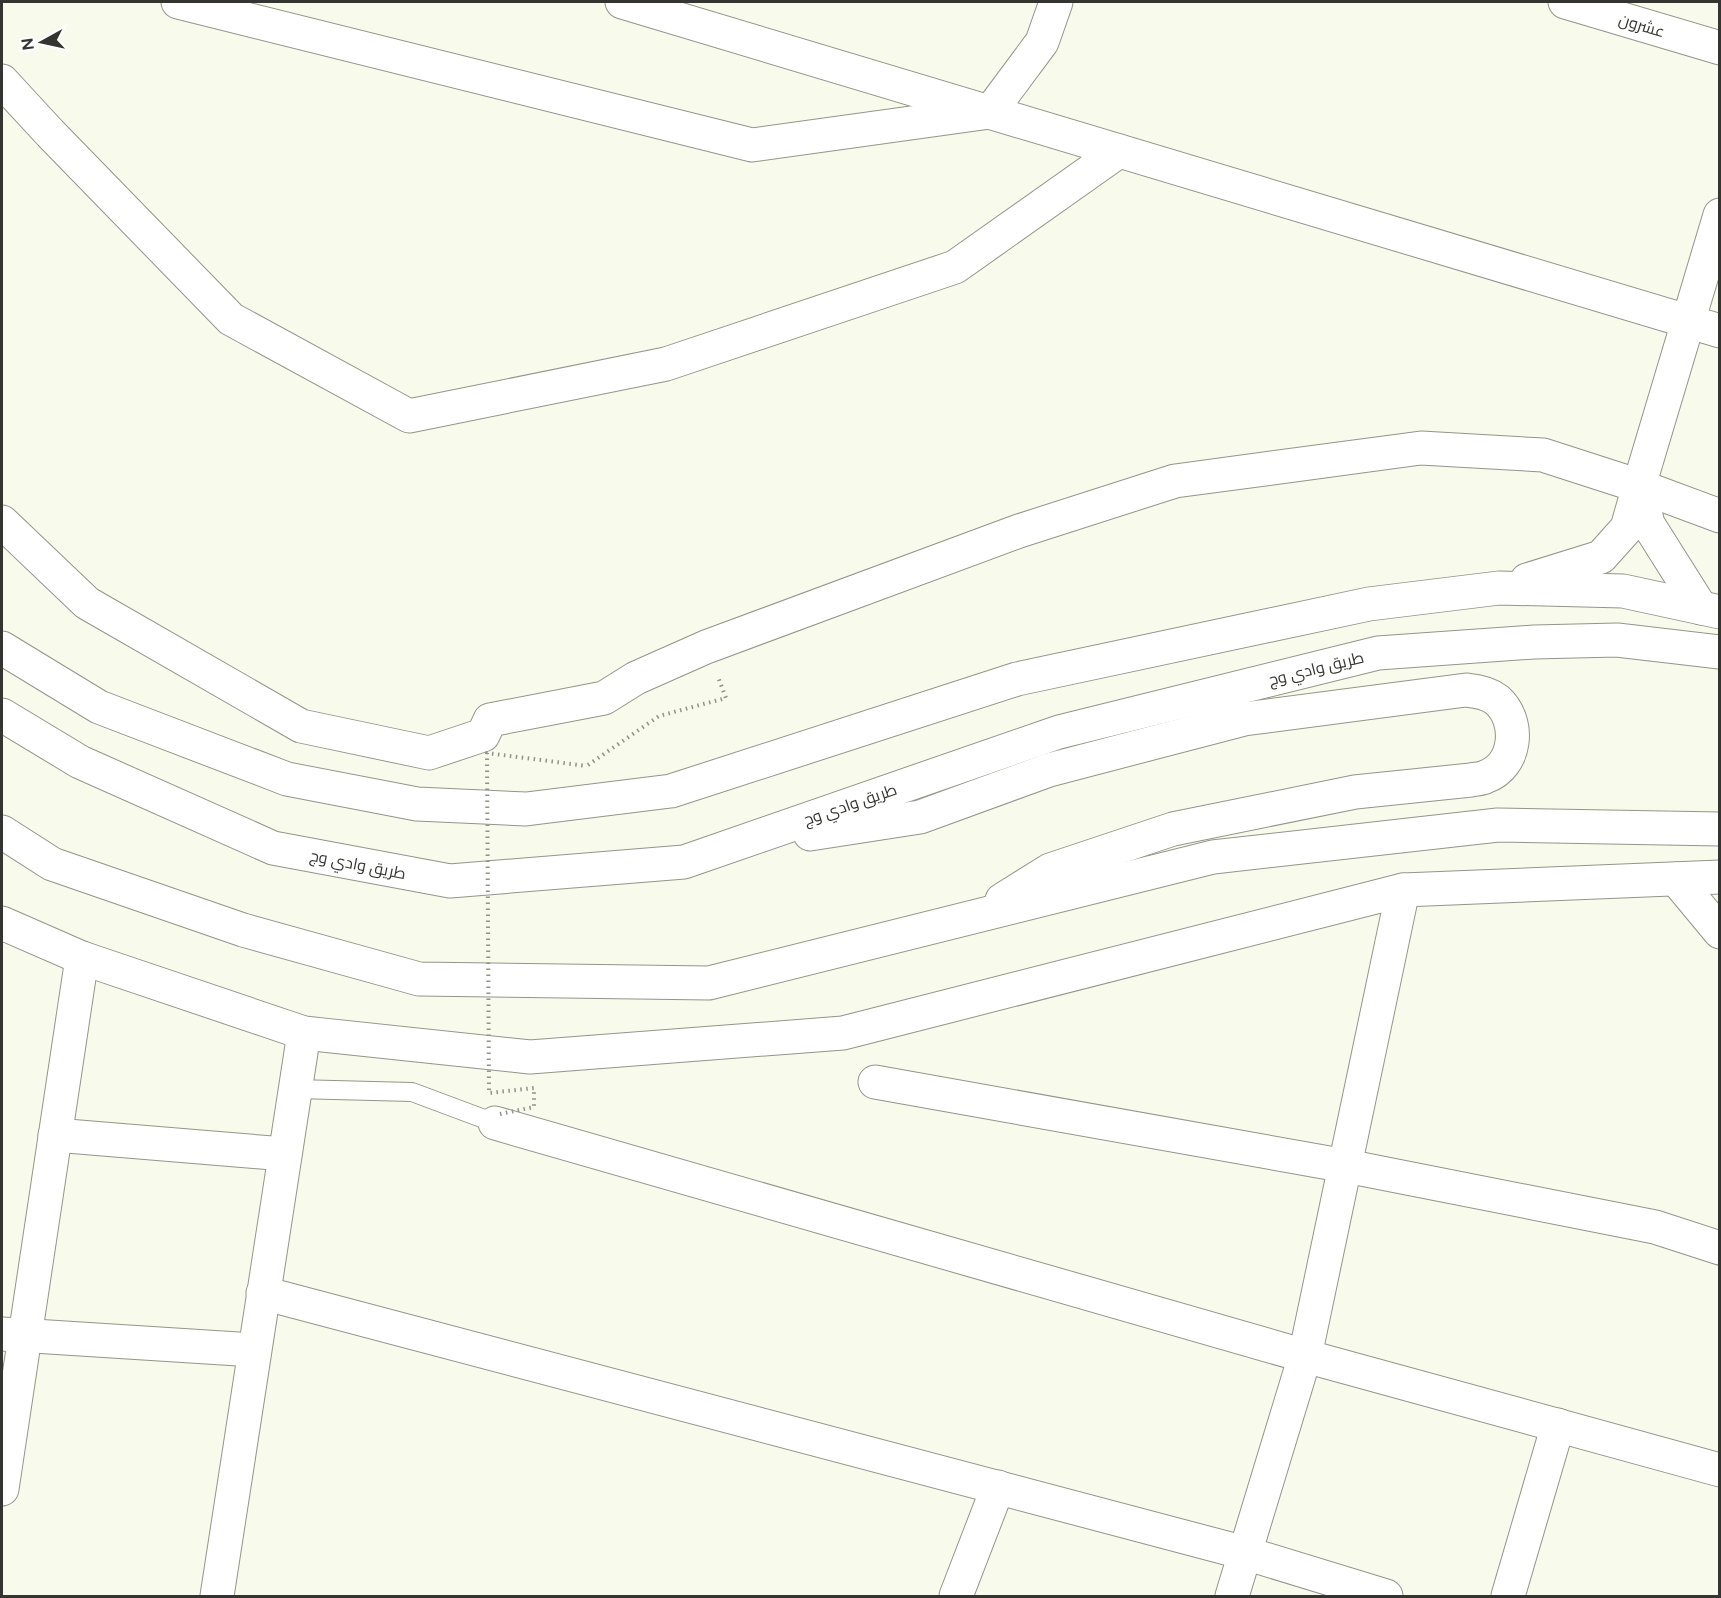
<svg xmlns="http://www.w3.org/2000/svg" width="1721" height="1598" viewBox="0 0 1721 1598" font-family="Figtree,Cairo,sans-serif">
<rect width="100%" height="100%" fill="#f8faec"/>
<g fill="none" stroke-linecap="round" stroke-linejoin="round">
<defs>
<path id="lane" d="M295,1089l117,3 83,31"/>
<g id="street">
<path d="M178,2l574,143 238,-33 52,-70 14,-40"/>
<path d="M622,2l1098,329"/>
<path d="M2,81l48,52 181,186 178,97 257,-52 289,-97 164,-116"/>
<path d="M1639,486l81,-271"/>
<path d="M2,522l85,81 214,123 128,27 54,-18 7,-15 114,-22 32,-20 70,-31 313,-116 156,-50 246,-33 122,7 96,31 81,30"/>
<path d="M1676,879l44,53"/>
<path d="M2,923l80,35 222,75 226,24 313,-24 560,-143 317,-13"/>
<path d="M875,1082l471,84 309,61 65,21"/>
<path d="M495,1123l810,233 415,114"/>
<path d="M55,1135l230,19"/>
<path d="M263,1293l982,260 141,43"/>
<path d="M2,1334l252,16"/>
<path d="M2,1489l80,-531"/>
<path d="M217,1596l87,-563"/>
<path d="M956,1596l42,-109"/>
<path d="M1232,1596l73,-240 98,-466"/>
<path d="M1508,1596l50,-171"/>
</g>
<g id="secondary">
<path d="M1565,2l155,46"/>
<path d="M1639,486l9,38 53,84"/>
<path d="M1527,580l74,-23 26,-29 12,-42"/>
<path d="M2,648l97,59 188,72 130,25 109,5 145,-18 346,-112 352,-75 130,-16 124,3 97,21"/>
</g>
<g id="primary">
<path d="M2,715l78,47 193,86 177,33 234,-19 375,-130 319,-79 156,-11 83,-2 103,12"/>
<path d="M2,832l50,32 191,66 176,49 290,4 504,-126 285,-32 222,4"/>
<path d="M810,834l110,-17 129,-47 195,-51 222,-29c11,1 22,3 31,10 24,21 20,66 -12,77 -4,2 -10,2 -14,3l-116,12 -182,37 -123,41 -48,30"/>
</g>
</defs>
<use href="#lane" stroke="#939588" stroke-width="20"/>
<use href="#street" stroke="#939588" stroke-width="35"/>
<use href="#secondary" stroke="#939588" stroke-width="35"/>
<use href="#primary" stroke="#939588" stroke-width="35"/>
<path stroke="#919289" stroke-width="4" stroke-dasharray="1.5 4.5" stroke-linecap="butt" d="M588,765l71,-49 67,-18 -8,-21"/>
<use href="#lane" stroke="#fff" stroke-width="18"/>
<use href="#street" stroke="#fff" stroke-width="33"/>
<use href="#secondary" stroke="#fff" stroke-width="33"/>
<use href="#primary" stroke="#fff" stroke-width="33"/>
<path stroke="#919289" stroke-width="4" stroke-dasharray="1.5 4.5" stroke-linecap="butt" d="M500,1114l34,-7v-19l-45,5 -2,-340 100,13"/>
</g>
<g text-anchor="middle" stroke-width="5" stroke-linejoin="round" paint-order="stroke">
<g font-size="16" fill="#343530" stroke="#fff">
<text transform="translate(1642 25) rotate(17)" y="6">عشرون</text>
<text transform="translate(1316 668) rotate(-14)" y="6">طريق وادي وج</text>
<text transform="translate(850 804) rotate(-19)" y="6">طريق وادي وج</text>
<text transform="translate(358 864) rotate(11)" y="6">طريق وادي وج</text>
</g>
</g>
<rect width="1721" height="1598" fill="none" stroke="#343530" stroke-width="6"/>
<g transform="translate(42 42) rotate(262)" stroke="#ffffff" stroke-width="4.5" paint-order="stroke">
<path d="M0-4.5L10 22L0 15L-10 22Z" fill="#343530"/>
<text y="-9" font-size="16" font-weight="bold" text-anchor="middle" fill="#343530">N</text>
</g>
</svg>
